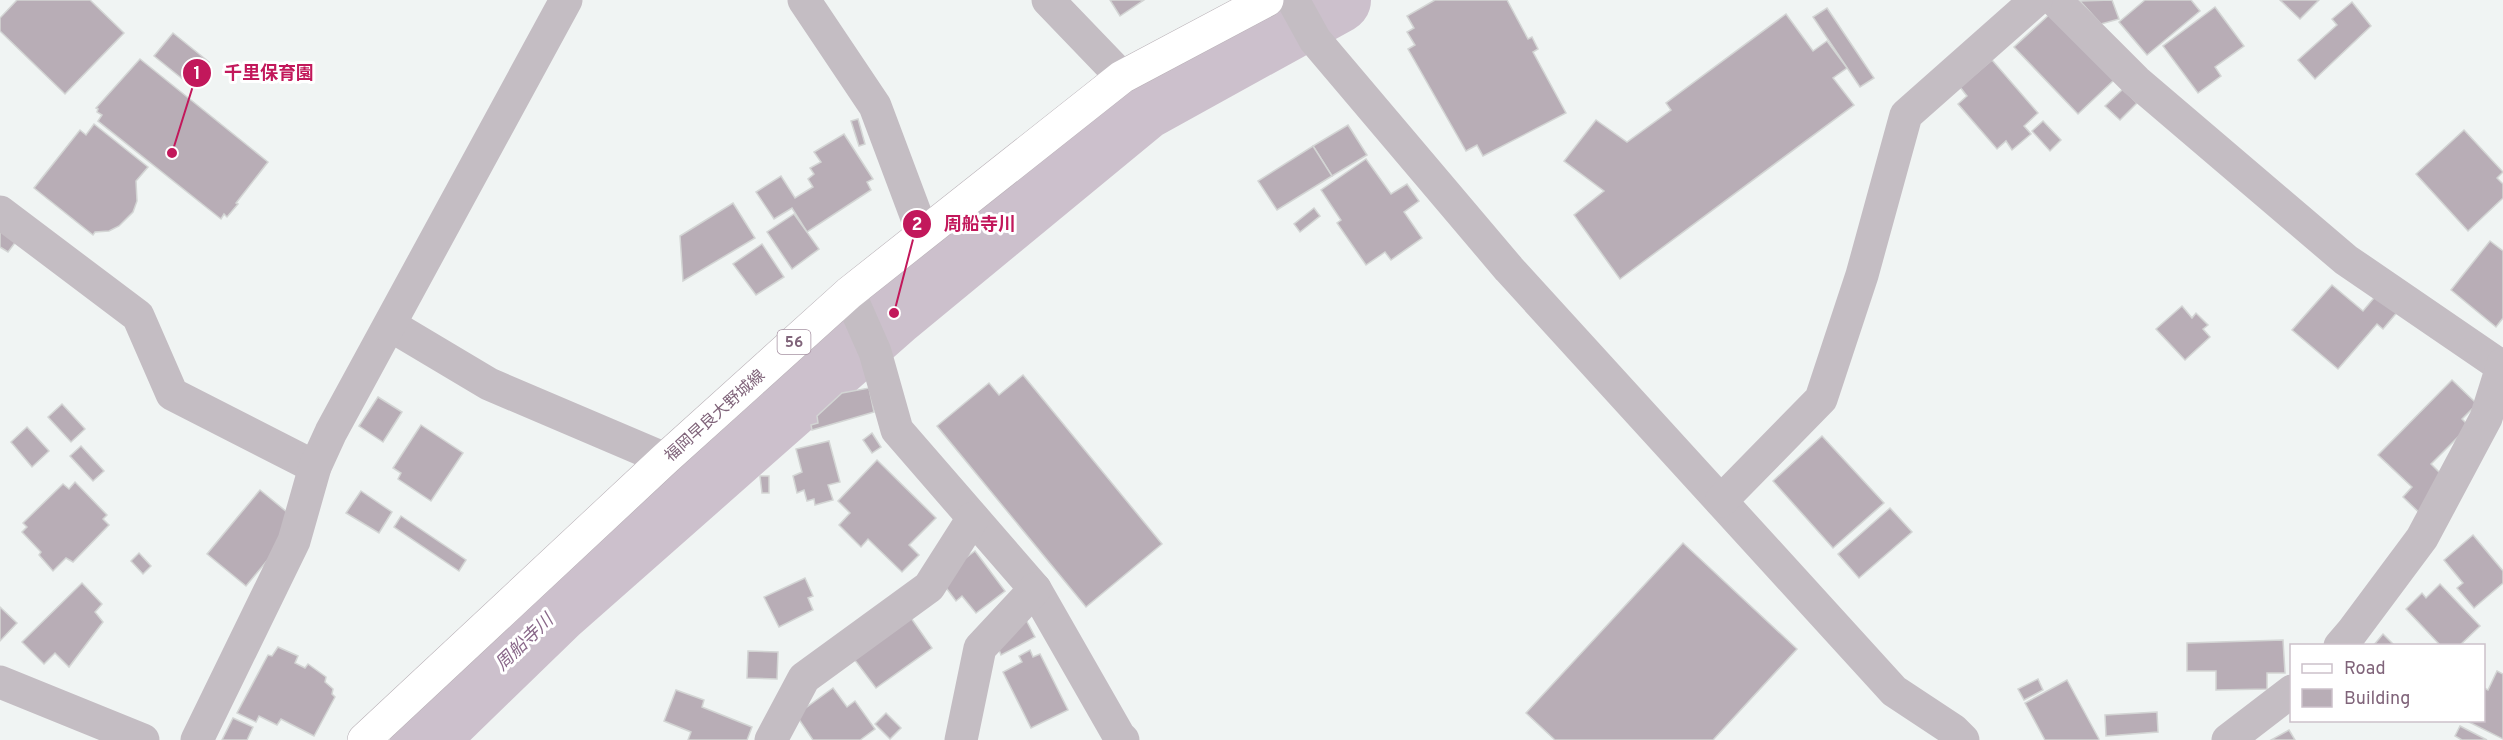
<svg xmlns="http://www.w3.org/2000/svg" width="2503" height="740" viewBox="0 0 2503 740" font-family="Overpass,'Noto Sans JP',sans-serif">
<rect width="100%" height="100%" fill="#f0f4f3"/>
<g fill="none" stroke-linecap="round" stroke-linejoin="round">
<path stroke="#ccc0cc" stroke-width="66" d="M423,740l133,-129 338,-298 250,-206 194,-107"/>
</g>
<g fill="#b8adb6" stroke="#d3d5d4" stroke-width="1.5">
<path d="M17,0h73l34,33 -59,61 -65,-63v-13z"/>
<path d="M1110,0h34l-24,16z"/>
<path d="M1435,0h72l21,39 4,-2 6,12 -5,3 33,61 -83,43 -6,-11 -11,6 -58,-102 7,-4 -8,-13 7,-4 -7,-12z"/>
<path d="M2112,0l7,19 -18,5 -21,-23z"/>
<path d="M2145,0h46l9,11 -53,44 -28,-33z"/>
<path d="M2280,0h39l-19,19z"/>
<path d="M2352,2l19,24 -56,53 -17,-19 39,-35 -5,-6z"/>
<path d="M2215,7l29,39 -29,21 6,9 -23,17 -35,-47z"/>
<path d="M1827,8l47,70 -14,9 -47,-70z"/>
<path d="M2051,13l63,67 -36,34 -64,-67z"/>
<path d="M1786,14l27,37 14,-10 20,27 -14,10 21,27 -234,174 -46,-64 30,-24 -40,-30 32,-41 31,22 44,-32 -5,-7z"/>
<path d="M173,33l36,29 -19,23 -36,-29z"/>
<path d="M140,59l128,103 -32,41 2,1 -11,13 -3,-3 -3,5 -123,-98 4,-6 -5,-3 1,-3 -2,-1z"/>
<path d="M1992,60l46,53 -14,13 7,8 -19,16 -6,-9 -9,8 -39,-45 9,-8 -7,-9z"/>
<path d="M2123,89l14,14 -17,17 -15,-14z"/>
<path d="M858,119l7,25 -6,2 -8,-25z"/>
<path d="M2043,121l18,19 -11,11 -18,-20z"/>
<path d="M94,124l54,43 -12,14 1,20 -4,11 -14,14 -10,5 -14,1 -2,3 -59,-47 46,-58 6,5z"/>
<path d="M1348,125l19,30 -35,21 -19,-30z"/>
<path d="M2464,130l39,42 -6,6 6,6v14l-35,33 -52,-57z"/>
<path d="M844,134l29,45 -6,3 4,8 -64,42 -15,-24 -18,11 -18,-27 25,-16 14,22 18,-11 -5,-8 6,-5 -4,-6 11,-6 -7,-10z"/>
<path d="M1313,146l19,30 -55,34 -19,-29z"/>
<path d="M1366,159l25,35 16,-10 12,17 -15,11 18,26 -31,22 -6,-8 -19,13 -29,-42 4,-3 -20,-30z"/>
<path d="M733,203l22,35 -72,43 -3,-45z"/>
<path d="M1314,208l6,8 -20,16 -6,-8z"/>
<path d="M794,214l25,35 -27,20 -25,-37z"/>
<path d="M0,223l20,13 -12,16 -8,-5z"/>
<path d="M2490,241l13,10v67l-7,9 -45,-37z"/>
<path d="M762,244l22,33 -28,18 -23,-31z"/>
<path d="M2332,285l31,26 16,-19 20,18 -16,19 -6,-5 -39,45 -46,-39z"/>
<path d="M2182,306l10,12 4,-5 12,12 -5,4 7,8 -25,23 -29,-31z"/>
<path d="M1023,375l139,169 -76,63 -149,-181 52,-43 10,12z"/>
<path d="M2452,380l25,24 -15,15 7,7 -38,38 16,16 -20,40 -24,-23 9,-10 -34,-32z"/>
<path d="M869,388l5,24 -62,18 -1,-5 7,-2 -1,-7 25,-23z"/>
<path d="M378,397l24,15 -19,30 -24,-16z"/>
<path d="M62,404l23,25 -14,13 -23,-25z"/>
<path d="M421,425l42,28 -32,48 -33,-22 3,-6 -8,-5z"/>
<path d="M27,427l22,24 -17,16 -21,-25z"/>
<path d="M872,433l9,14 -9,6 -9,-13z"/>
<path d="M1822,436l62,67 -51,45 -60,-67z"/>
<path d="M829,441l11,41 -12,3 5,15 -18,5 -1,-6 -7,2 -3,-11 -7,3 -4,-17 9,-4 -6,-23z"/>
<path d="M81,446l23,25 -11,10 -23,-25z"/>
<path d="M877,460l59,58 -27,27 10,10 -17,17 -34,-33 -7,8 -22,-22 11,-12 -12,-12z"/>
<path d="M760,476h9v17h-7z"/>
<path d="M75,482l32,33 -4,4 6,6 -36,37 -7,-4 -13,13 -14,-16 2,-3 -19,-20 5,-5 -4,-4 40,-39 6,5z"/>
<path d="M260,490l39,32 -53,64 -39,-32z"/>
<path d="M361,491l31,21 -13,21 -33,-20z"/>
<path d="M1890,508l22,24 -53,46 -21,-24z"/>
<path d="M401,516l65,44 -7,11 -65,-44z"/>
<path d="M2473,535l30,36v12l-29,25 -17,-20 6,-5 -19,-23z"/>
<path d="M1683,543l114,106 -84,91h-158l-29,-27z"/>
<path d="M975,551l30,40 -29,22 -14,-17 -6,5 -12,-16v-11z"/>
<path d="M139,553l12,13 -8,8 -12,-13z"/>
<path d="M805,578l8,18 -5,2 5,12 -34,17 -15,-30z"/>
<path d="M82,583l20,21 -7,8 8,10 -34,45 -14,-14 -11,11 -22,-22z"/>
<path d="M2440,584l40,42 -21,20h-18l-35,-37 16,-16 4,5z"/>
<path d="M0,607l17,16 -17,18z"/>
<path d="M1024,616l11,21 -34,18 -5,-13z"/>
<path d="M911,618l21,30 -56,40 -22,-29z"/>
<path d="M2383,634l12,12h-22z"/>
<path d="M2283,640l2,33h-18v16l-51,1v-19h-29v-28z"/>
<path d="M278,647l20,9 -3,7 10,5 3,-4 18,13 -1,5 8,7 -1,5 3,3 -21,39 -33,-17 -4,6 -18,-9 -3,6 -19,-9 31,-58 4,1z"/>
<path d="M1030,650l3,7 7,-3 28,56 -37,18 -28,-56 19,-10 -3,-6z"/>
<path d="M748,651l30,1 -1,27 -30,-1z"/>
<path d="M2497,671l6,3v65l-38,-19h19v-32l4,2z"/>
<path d="M2038,679l5,11 -19,10 -6,-11z"/>
<path d="M2067,680l32,59 -1,1h-53l-20,-37z"/>
<path d="M833,688l14,19 8,-6 20,28 -15,11h-47l-17,-25z"/>
<path d="M676,690l28,10 -2,7 50,20 -5,13h-59l3,-8 -27,-11z"/>
<path d="M2157,712l1,20 -52,4 -1,-21z"/>
<path d="M886,713l15,15 -11,11 -15,-15z"/>
<path d="M233,718l20,9 -6,13h-25z"/>
<path d="M2460,726l27,14h-25l-7,-4z"/>
<path d="M2289,730l6,10h-24z"/>
</g>
<g fill="none" stroke-linecap="round" stroke-linejoin="round">
<defs>
<path id="major" d="M364,740l301,-281 184,-166 273,-216 145,-77"/>
</defs>
<use href="#major" stroke="#b8b0b6" stroke-width="34"/>
<g stroke="#c4bdc3" stroke-width="33">
<path d="M804,0l71,106 48,128"/>
<path d="M1048,0l74,77"/>
<path d="M1293,0l22,40 194,229 385,422 59,39 10,10"/>
<path d="M2055,0l81,81 210,179 155,106"/>
<path d="M0,212l138,104 34,78 143,73"/>
<path d="M849,293l26,59 22,78 138,159 84,147 4,4"/>
<path d="M390,325l99,59 176,75"/>
<path d="M1721,501l100,-102 41,-124 44,-160 130,-115"/>
<path d="M2340,646l12,-14 70,-94 64,-120 17,-54"/>
<path d="M0,682l143,58"/>
<path d="M197,740l97,-199 21,-74 16,-35 235,-432"/>
<path d="M771,740l33,-62 125,-91 44,-69"/>
<path d="M961,740l19,-92 55,-59"/>
<path d="M2228,740l64,-49"/>
</g>
<use href="#major" stroke="#fff" stroke-width="33"/>
</g>
<g text-anchor="middle" stroke-width="6" stroke-linejoin="round" paint-order="stroke">
<rect fill="#fff" stroke="#a692a2" stroke-width="1.5" x="777.5" y="330" width="33" height="24" rx="4.5"/>
<g font-size="15" font-weight="bold" fill="#80647a">
<text x="794" y="347">56</text>
</g>
<g font-size="16" fill="#80647a" stroke="#fff">
<text transform="translate(714 415) rotate(-42)" y="6">福岡早良大野城線</text>
</g>
<g font-size="18" font-style="italic" fill="#8a698a" stroke="#fff">
<text transform="translate(524 642) rotate(-44)" y="6">周船寺川</text>
</g>
</g>
<path fill="none" stroke="#c2185b" stroke-width="2" d="M172 153L197 73M894 313L917 224"/>
<g fill="#c2185b" stroke="#fff" stroke-width="2">
<circle cx="172" cy="153" r="6"/>
<circle cx="894" cy="313" r="6"/>
<circle cx="197" cy="73" r="15"/>
<circle cx="917" cy="224" r="15"/>
</g>
<g font-size="18" text-anchor="middle" font-weight="bold" fill="#fff">
<text x="197" y="79">1</text>
<text x="917" y="230">2</text>
</g>
<g font-size="18" text-anchor="middle" font-weight="bold" fill="#c2185b" stroke="#fff" stroke-width="6" stroke-linejoin="round" paint-order="stroke">
<text x="269" y="79">千里保育園</text>
<text x="980" y="230">周船寺川</text>
</g>
<rect x="2290" y="644" width="195" height="78" fill="#ffffff" stroke="#ccc1ca" stroke-width="1.5"/>
<rect x="2302" y="664" width="30" height="9" fill="#ffffff" stroke="#ccc1ca" stroke-width="1.5"/>
<text x="2344" y="674" font-size="18" fill="#80647a">Road</text>
<rect x="2302" y="689" width="30" height="18" fill="#b8adb6" stroke="#ccc1ca" stroke-width="1.5"/>
<text x="2344" y="704" font-size="18" fill="#80647a">Building</text>
</svg>
